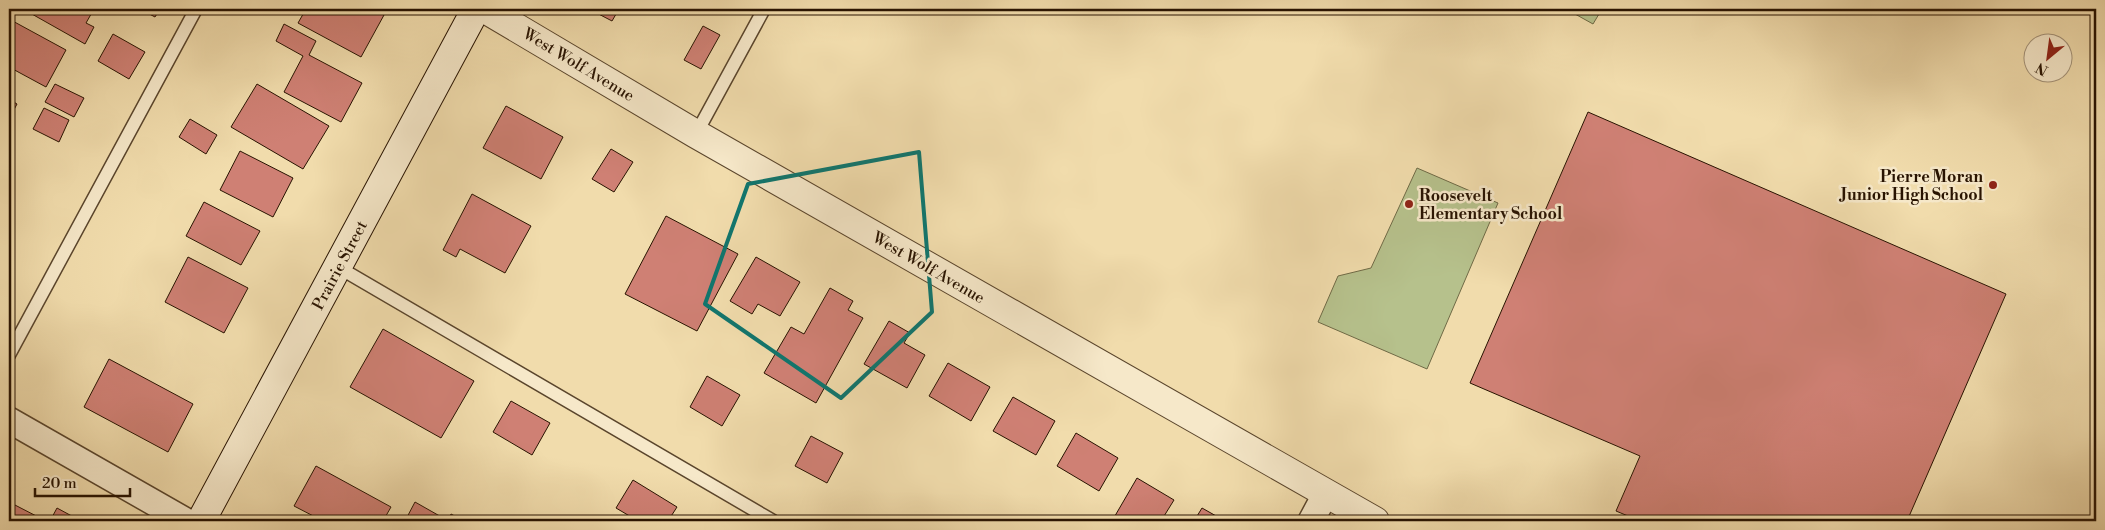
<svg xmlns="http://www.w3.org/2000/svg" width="2105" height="530" viewBox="0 0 2105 530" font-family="'Libre Bodoni',serif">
<rect width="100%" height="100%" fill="#f1dcac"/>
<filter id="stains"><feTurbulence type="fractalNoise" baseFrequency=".004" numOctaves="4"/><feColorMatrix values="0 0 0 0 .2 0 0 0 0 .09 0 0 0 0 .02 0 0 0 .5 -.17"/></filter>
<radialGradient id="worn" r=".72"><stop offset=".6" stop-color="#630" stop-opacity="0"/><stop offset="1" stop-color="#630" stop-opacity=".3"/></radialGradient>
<g fill="#b6c18c" stroke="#6f6a46">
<path d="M1566,9h36l-9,15z"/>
<path d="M1417,168l81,35 -71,166 -109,-47 20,-46 33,-8z"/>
</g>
<g fill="#cf8074" stroke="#281301">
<path d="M23,9h71l-8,14 8,4 -9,17z"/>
<path d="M140,9h20l-5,8z"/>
<path d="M306,9h68l10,6 -23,42 -63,-34z"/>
<path d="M589,9h30l-7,12z"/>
<path d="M9,19l57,31 -20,37 -37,-20z"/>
<path d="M284,24l32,17 -7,14 53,28 -21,39 -57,-30 19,-36 -27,-15z"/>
<path d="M703,26l17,9 -19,34 -17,-9z"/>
<path d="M113,34l32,18 -16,27 -31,-18z"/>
<path d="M55,84l29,14 -10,19 -29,-15z"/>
<path d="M257,84l72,42 -26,43 -72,-42z"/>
<path d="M9,99l8,5 -8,15z"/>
<path d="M506,106l57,31 -22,42 -58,-31z"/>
<path d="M44,108l25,12 -10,22 -26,-13z"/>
<path d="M1588,112l418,182 -99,227h-115l-10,-4 -2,4h-140l-24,-10 24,-55 -170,-73z"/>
<path d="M190,119l27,16 -11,19 -27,-17z"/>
<path d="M611,149l22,13 -19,30 -22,-13z"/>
<path d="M240,151l53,27 -20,39 -53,-27z"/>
<path d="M472,194l59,32 -26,47 -45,-24 -4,8 -13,-7z"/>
<path d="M204,202l56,29 -19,34 -55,-29z"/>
<path d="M666,216l72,38 -41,77 -72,-37z"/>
<path d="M188,257l60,31 -24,45 -59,-31z"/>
<path d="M756,257l44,25 -20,34 -22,-12 -6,10 -22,-13z"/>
<path d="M830,288l23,13 -5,9 15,8 -47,85 -52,-30 27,-46 13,7z"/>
<path d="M889,321l21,12 -6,10 21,12 -18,33 -43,-24z"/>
<path d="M383,329l91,52 -33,57 -91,-51z"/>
<path d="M109,359l84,45 -25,48 -84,-45z"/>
<path d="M948,363l42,24 -19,34 -42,-25z"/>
<path d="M707,376l33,19 -18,31 -32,-19z"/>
<path d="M1013,397l42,24 -19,34 -43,-24z"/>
<path d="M511,401l39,22 -18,32 -39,-23z"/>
<path d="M1076,433l42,25 -19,33 -42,-25z"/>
<path d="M811,436l32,17 -16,30 -32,-17z"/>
<path d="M316,466l75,41 -8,14h-60l-29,-15z"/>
<path d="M1137,478l37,22 -13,21h-49z"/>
<path d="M633,480l44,27 -9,14h-30l-22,-13z"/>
<path d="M415,502l30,17 -1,2h-39z"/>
<path d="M13,504l33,17h-37v-9z"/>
<path d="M57,508l24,13h-31z"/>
<path d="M1202,508l23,13h-31z"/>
<path d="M451,514l13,7h-16z"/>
</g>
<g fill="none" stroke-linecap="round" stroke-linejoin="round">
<defs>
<g id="service">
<path d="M696,134l68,-125"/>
<path d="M338,267l435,254"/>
<path d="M9,355l187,-346"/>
</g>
<g id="minor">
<path d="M9,420l177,101"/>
<path d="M1311,521l15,-28"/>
</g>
<path id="tertiary" d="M485,9l211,125 679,387"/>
<path id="secondary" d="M201,521l275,-512"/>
</defs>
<use href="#service" stroke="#5a452c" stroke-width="15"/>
<use href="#minor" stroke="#5a452c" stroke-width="28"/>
<use href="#tertiary" stroke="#5a452c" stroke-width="30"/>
<use href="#secondary" stroke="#281301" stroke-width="30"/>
<use href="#service" stroke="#f6e8c9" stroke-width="12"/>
<use href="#minor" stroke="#f6e8c9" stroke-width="25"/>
<use href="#tertiary" stroke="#f6e8c9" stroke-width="28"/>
<use href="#secondary" stroke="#f6e8c9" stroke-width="28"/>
</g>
<path fill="none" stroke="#0f766e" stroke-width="4" stroke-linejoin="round" d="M919,152l13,160 -91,86 -136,-94 43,-120z"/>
<g fill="#8f2418" stroke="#f6e8c9" stroke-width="2">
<circle cx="1993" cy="185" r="5"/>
<circle cx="1409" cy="204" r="5"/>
</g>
<g text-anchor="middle" stroke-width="5" stroke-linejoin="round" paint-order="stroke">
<g font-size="16" fill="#281301" stroke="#f6e8c9">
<text transform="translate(579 64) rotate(31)" y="6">West Wolf Avenue</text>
<text transform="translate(339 265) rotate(-62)" y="6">Prairie Street</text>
<text transform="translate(929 267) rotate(30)" y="6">West Wolf Avenue</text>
</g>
<g font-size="16" font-weight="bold" fill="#281301" stroke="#f6e8c9" text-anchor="end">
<text x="1983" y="182">Pierre Moran<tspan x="1983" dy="18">Junior High School</tspan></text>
<text x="1419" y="201" text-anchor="start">Roosevelt<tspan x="1419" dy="18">Elementary School</tspan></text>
</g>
</g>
<rect width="2105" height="530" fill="none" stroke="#f1dcac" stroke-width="30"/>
<rect x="10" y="10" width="2085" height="510" fill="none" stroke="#281301" stroke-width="2.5"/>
<rect x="15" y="15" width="2075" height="500" fill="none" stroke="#281301"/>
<g transform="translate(2048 58) rotate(209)"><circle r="24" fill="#f6e8c9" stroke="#a49379"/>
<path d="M0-4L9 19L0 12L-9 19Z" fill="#8f2418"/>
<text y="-8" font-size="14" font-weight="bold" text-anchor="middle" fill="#281301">N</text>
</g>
<path d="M35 488v8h95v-8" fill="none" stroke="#281301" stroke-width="2.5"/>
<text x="42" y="488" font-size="15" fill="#281301" stroke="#f6e8c9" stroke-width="4" paint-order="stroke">20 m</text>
<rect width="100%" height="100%" filter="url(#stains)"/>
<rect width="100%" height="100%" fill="url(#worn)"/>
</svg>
